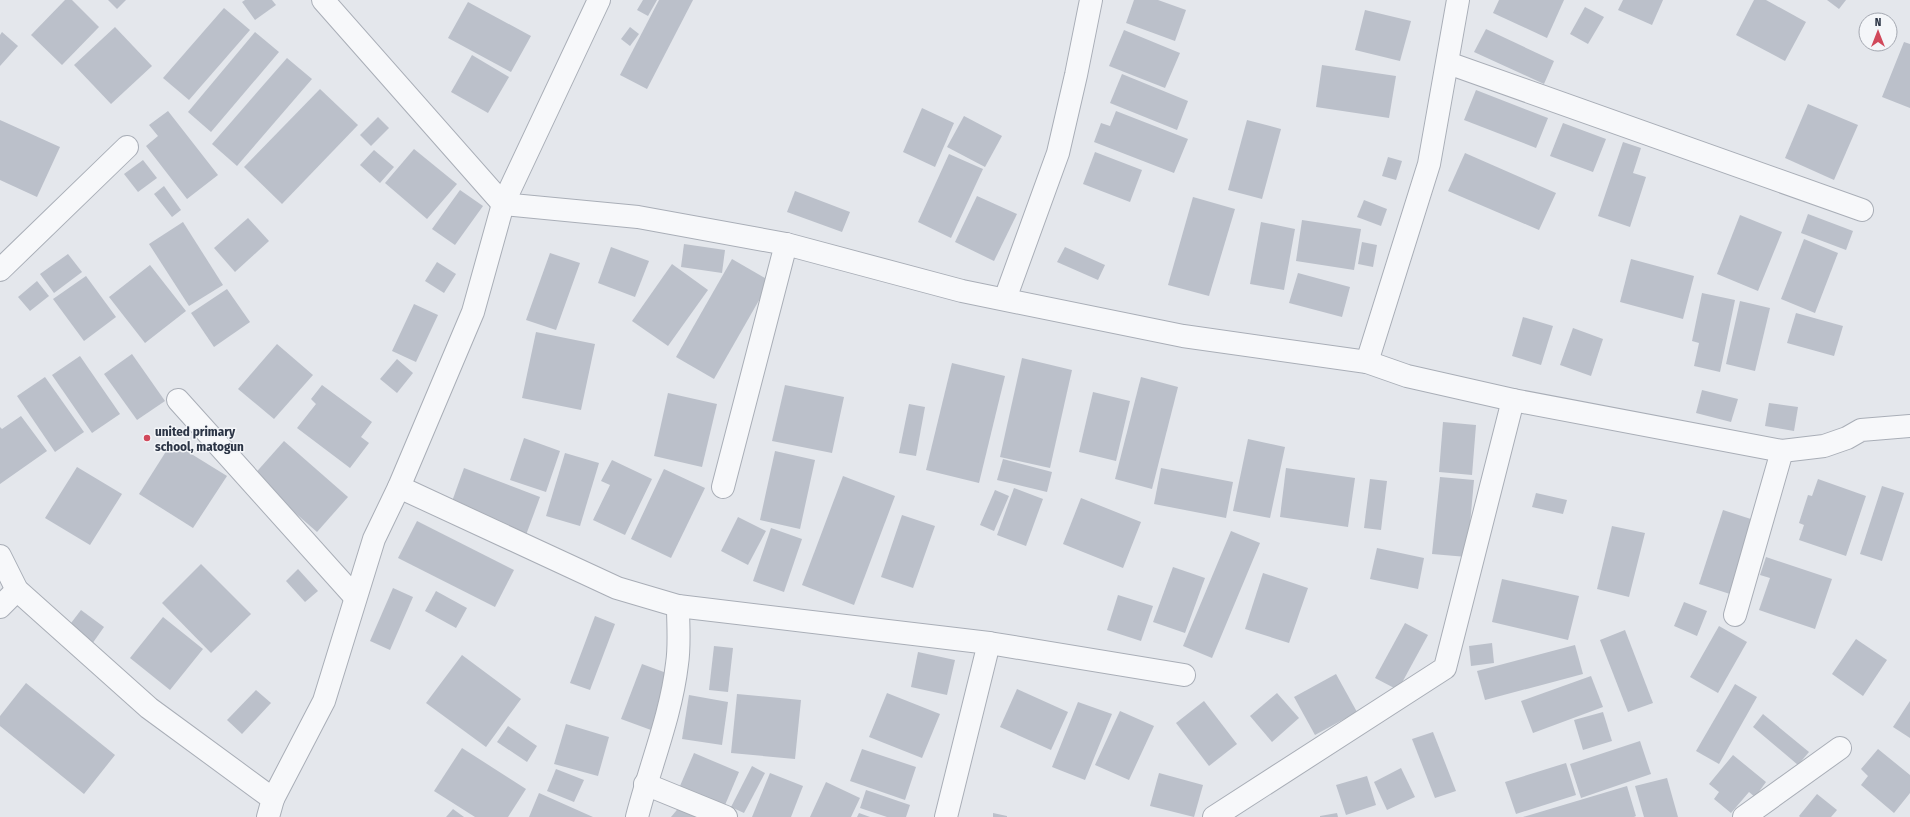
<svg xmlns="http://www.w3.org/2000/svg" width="1910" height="817" viewBox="0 0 1910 817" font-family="'Fira Sans Condensed',sans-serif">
<rect width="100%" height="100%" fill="#e4e7ec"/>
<g fill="#bbc0ca">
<path d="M65,0h7l27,27 -37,38 -31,-30z"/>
<path d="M108,0h18l-9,9z"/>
<path d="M245,0h27l4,5 -21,15 -13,-18z"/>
<path d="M643,0h14l-9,16 -11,-6z"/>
<path d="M659,0h34l-46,89 -27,-14z"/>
<path d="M1134,0h24l28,10 -11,31 -49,-18z"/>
<path d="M1499,0h65l-17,38 -54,-25z"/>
<path d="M1623,0h40l-11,25 -34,-15z"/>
<path d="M1754,0h12l40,22 -21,39 -49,-26z"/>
<path d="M1827,0h19l-7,9z"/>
<path d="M468,2l63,34 -20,36 -63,-34z"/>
<path d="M1585,7l19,10 -16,27 -18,-10z"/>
<path d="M224,8l26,22 -61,70 -26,-22z"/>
<path d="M1365,10l46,11 -11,40 -45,-11z"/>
<path d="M115,27l37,39 -41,38 -37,-39z"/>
<path d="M630,27l9,7 -9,12 -9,-7z"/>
<path d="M1486,29l68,32 -10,23 -70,-32z"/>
<path d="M1124,30l56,23 -15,35 -56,-22z"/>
<path d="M2,32l16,14 -18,20v-31z"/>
<path d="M255,32l24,20 -68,80 -23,-20z"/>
<path d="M1904,42l6,2v64l-28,-11z"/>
<path d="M472,55l37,22 -21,36 -37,-21z"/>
<path d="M287,58l25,21 -75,87 -25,-22z"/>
<path d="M1322,65l74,11 -7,42 -73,-11z"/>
<path d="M1122,74l66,27 -11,29 -67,-27z"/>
<path d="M320,89l38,36 -76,79 -38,-37z"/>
<path d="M1476,90l72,28 -12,30 -72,-28z"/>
<path d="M1808,104l50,21 -24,55 -49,-22z"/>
<path d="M922,108l32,15 -19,44 -32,-15z"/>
<path d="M168,111l50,64 -31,24 -41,-53 12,-10 -9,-11z"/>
<path d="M1116,111l72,28 -14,34 -80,-31 7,-19 9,3z"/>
<path d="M964,116l38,20 -17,31 -38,-20z"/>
<path d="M378,117l11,11 -18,18 -11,-11z"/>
<path d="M0,120l60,27 -23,50 -37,-17z"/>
<path d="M1247,120l34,9 -19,70 -34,-9z"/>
<path d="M1563,123l43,16 -13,33 -43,-16z"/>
<path d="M1623,142l18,6 -8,25 13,4 -16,50 -32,-11z"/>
<path d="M414,149l43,35 -30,35 -42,-36z"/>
<path d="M374,150l20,17 -14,16 -20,-18z"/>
<path d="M1095,152l47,18 -12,32 -47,-18z"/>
<path d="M1465,153l91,40 -17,37 -91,-39z"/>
<path d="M949,154l34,15 -32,69 -33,-16z"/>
<path d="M1388,157l14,4 -6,19 -14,-4z"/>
<path d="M143,160l14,18 -19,14 -14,-18z"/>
<path d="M164,186l17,24 -9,7 -18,-23z"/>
<path d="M460,190l23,16 -28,39 -23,-16z"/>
<path d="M795,191l55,21 -8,20 -55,-20z"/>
<path d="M977,196l40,18 -23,47 -39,-19z"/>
<path d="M1193,197l42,12 -26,87 -41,-11z"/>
<path d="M1364,200l23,9 -6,17 -24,-9z"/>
<path d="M1808,214l45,17 -7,19 -45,-17z"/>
<path d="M1740,215l42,17 -24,59 -41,-17z"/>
<path d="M248,218l21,23 -34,31 -21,-24z"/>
<path d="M1302,220l59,9 -7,41 -58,-9z"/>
<path d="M183,222l40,63 -34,21 -40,-62z"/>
<path d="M1261,222l34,7 -11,61 -34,-6z"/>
<path d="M1804,239l34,14 -23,60 -34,-14z"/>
<path d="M1362,242l15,3 -4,22 -15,-3z"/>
<path d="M684,244l41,6 -3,23 -41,-6z"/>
<path d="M611,247l38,14 -14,36 -37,-14z"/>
<path d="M1065,247l40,18 -7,15 -41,-18z"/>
<path d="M550,253l30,10 -24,67 -30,-10z"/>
<path d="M68,254l14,18 -28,21 -14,-19z"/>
<path d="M732,259l38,22 -56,98 -38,-22z"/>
<path d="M1631,259l63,17 -11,43 -63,-17z"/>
<path d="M437,262l19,12 -12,19 -19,-12z"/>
<path d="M672,264l36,26 -40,56 -36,-25z"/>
<path d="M150,265l36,46 -41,32 -36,-46z"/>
<path d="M1298,273l52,14 -8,30 -53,-14z"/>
<path d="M86,276l30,41 -32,24 -31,-42z"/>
<path d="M37,281l12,15 -19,15 -12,-14z"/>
<path d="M227,289l23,33 -36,25 -23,-34z"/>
<path d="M1702,293l33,7 -15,72 -26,-6 5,-23 -7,-2z"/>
<path d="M1740,301l30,7 -15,63 -29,-7z"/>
<path d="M414,304l24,11 -22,47 -24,-11z"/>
<path d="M1796,313l47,13 -9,30 -47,-13z"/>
<path d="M1523,317l30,9 -12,39 -29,-9z"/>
<path d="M1573,328l30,11 -12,37 -31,-11z"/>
<path d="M536,332l59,12 -14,66 -59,-12z"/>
<path d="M277,344l36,31 -39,44 -36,-30z"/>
<path d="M132,354l33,47 -28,19 -33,-46z"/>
<path d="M80,356l40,58 -28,19 -40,-58z"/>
<path d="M1022,358l50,12 -22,98 -50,-11z"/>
<path d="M397,359l16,14 -16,20 -17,-14z"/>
<path d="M952,363l53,13 -26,107 -53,-13z"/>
<path d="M45,377l39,55 -29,20 -38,-56z"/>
<path d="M1141,377l37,10 -26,102 -37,-10z"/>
<path d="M322,385l50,37 -11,15 8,6 -19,25 -53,-40 19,-24 -5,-5z"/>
<path d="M785,385l59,12 -12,56 -60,-12z"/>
<path d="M1702,390l36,9 -7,23 -35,-9z"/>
<path d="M1093,392l37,9 -14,60 -37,-9z"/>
<path d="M668,393l49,11 -15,63 -48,-11z"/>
<path d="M1769,403l29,4 -4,24 -29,-5z"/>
<path d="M909,404l16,3 -9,49 -17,-3z"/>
<path d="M21,416l26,35 -47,33v-57l2,2z"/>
<path d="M1443,422l33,3 -4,50 -33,-3z"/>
<path d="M524,438l36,13 -14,41 -36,-12z"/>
<path d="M1248,439l37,8 -15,71 -37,-7z"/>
<path d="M284,441l64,56 -31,35 -64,-56z"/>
<path d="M172,442l55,34 -34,52 -54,-34z"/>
<path d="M775,451l40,9 -15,69 -40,-9z"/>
<path d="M565,453l34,10 -19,63 -34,-10z"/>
<path d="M1003,459l49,13 -5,20 -50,-12z"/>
<path d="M612,460l40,19 -27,56 -32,-15 17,-35 -9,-4z"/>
<path d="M77,467l45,27 -32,51 -45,-27z"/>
<path d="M464,468l76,29 -14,38 -76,-28z"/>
<path d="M1161,468l72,14 -7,36 -72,-14z"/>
<path d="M1286,468l69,10 -7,49 -68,-10z"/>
<path d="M664,469l41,19 -34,70 -40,-19z"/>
<path d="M843,476l52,20 -41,109 -52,-20z"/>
<path d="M1440,477l34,3 -7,77 -35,-3z"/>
<path d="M1370,479l17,2 -6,49 -17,-2z"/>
<path d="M1818,479l48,17 -20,60 -47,-16 5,-15 -5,-2 9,-28 4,1z"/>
<path d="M1882,486l22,7 -22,68 -22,-7z"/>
<path d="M1014,488l29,11 -17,47 -29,-11z"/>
<path d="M995,490l14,6 -15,35 -14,-6z"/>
<path d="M1536,493l31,7 -4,14 -31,-7z"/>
<path d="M1081,498l60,24 -18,46 -60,-24z"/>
<path d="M1723,510l34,11 -24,74 -34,-11z"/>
<path d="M902,515l33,11 -22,62 -32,-11z"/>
<path d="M738,517l28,14 -18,34 -27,-14z"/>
<path d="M417,521l97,49 -19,37 -97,-49z"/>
<path d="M1612,526l33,7 -16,64 -32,-8z"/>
<path d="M771,528l31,11 -18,53 -31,-11z"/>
<path d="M1231,531l29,12 -48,115 -29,-12z"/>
<path d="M1377,548l47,10 -6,31 -48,-10z"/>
<path d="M1766,557l66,22 -17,50 -56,-19 11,-32 -10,-3z"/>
<path d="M201,564l50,50 -40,39 -49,-50z"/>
<path d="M1173,567l32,11 -20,55 -32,-11z"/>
<path d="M298,569l20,22 -13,11 -19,-21z"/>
<path d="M1263,573l45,15 -19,55 -44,-14z"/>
<path d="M1502,579l77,17 -11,44 -76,-18z"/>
<path d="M393,588l20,9 -23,53 -20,-9z"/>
<path d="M436,591l31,17 -11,20 -31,-17z"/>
<path d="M1118,595l35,11 -12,35 -34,-11z"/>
<path d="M1684,602l23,9 -10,25 -23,-10z"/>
<path d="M81,610l23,17 -12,17 -24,-17z"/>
<path d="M595,616l20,8 -25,66 -20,-7z"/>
<path d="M163,617l40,32 -33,41 -40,-32z"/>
<path d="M1405,623l23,12 -30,55 -23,-12z"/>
<path d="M1719,626l28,16 -29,51 -28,-16z"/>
<path d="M1625,630l28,73 -25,9 -28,-72z"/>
<path d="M1856,639l31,21 -24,36 -31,-22z"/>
<path d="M1492,643l2,20 -23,3 -2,-20z"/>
<path d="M1575,645l8,29 -98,26 -8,-29z"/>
<path d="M714,646l19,2 -5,44 -19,-2z"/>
<path d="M918,652l37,8 -8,35 -36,-8z"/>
<path d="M462,655l59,44 -35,48 -60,-44z"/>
<path d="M642,664l30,11 -21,55 -30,-11z"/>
<path d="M1336,674l21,38 -42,23 -21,-38z"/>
<path d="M1591,676l12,31 -70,26 -12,-32z"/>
<path d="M26,683l89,72 -31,39 -84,-68v-10z"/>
<path d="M1735,684l22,13 -38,67 -23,-13z"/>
<path d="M1017,689l51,23 -17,38 -51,-23z"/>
<path d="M256,690l15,13 -29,31 -15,-14z"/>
<path d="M887,693l53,21 -18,44 -53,-21z"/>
<path d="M1277,693l22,25 -27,24 -22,-26z"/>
<path d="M737,694l64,6 -6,59 -64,-6z"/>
<path d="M689,695l39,7 -6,43 -40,-6z"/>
<path d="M1204,701l33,43 -28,22 -33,-43z"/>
<path d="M1910,701v37l-17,-11z"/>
<path d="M1078,702l34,12 -27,66 -33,-13z"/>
<path d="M1120,711l34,15 -25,54 -34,-15z"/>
<path d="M1603,712l9,29 -29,9 -9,-30z"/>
<path d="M1763,714l46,38 -11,13 -45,-38z"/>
<path d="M566,724l43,13 -11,39 -44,-12z"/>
<path d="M508,726l29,20 -10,16 -30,-20z"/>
<path d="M1433,732l23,59 -21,7 -23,-59z"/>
<path d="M1640,741l11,33 -70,24 -11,-34z"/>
<path d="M462,748l64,41 -18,28h-33l-41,-26z"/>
<path d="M862,749l54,18 -11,33 -55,-19z"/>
<path d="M1878,749l32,26v18l-16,20 -33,-28 7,-9 -7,-7z"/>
<path d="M694,753l45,19 -14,33 -45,-19z"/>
<path d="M1733,755l33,27 -11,15 -6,-5 -18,21 -17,-14 5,-7 -10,-8z"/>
<path d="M1566,763l10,32 -60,19 -11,-32z"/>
<path d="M752,766l13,7 -21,40 -13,-6z"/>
<path d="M1401,768l14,29 -28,13 -13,-28z"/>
<path d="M556,769l28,11 -10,22 -27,-11z"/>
<path d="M770,773l33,13 -12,31h-39z"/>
<path d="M1159,773l44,12 -9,32 -44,-11z"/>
<path d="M1367,776l9,29 -30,10 -10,-30z"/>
<path d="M1667,778l11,39h-34l-9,-31z"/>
<path d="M826,782l34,16 -9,19h-41z"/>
<path d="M1627,786l9,30 -2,1h-111z"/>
<path d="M866,790l44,15 -4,12h-19l-27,-9z"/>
<path d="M539,793l54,24h-64z"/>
<path d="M1817,794l20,16 -6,7h-31l-1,-1z"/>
<path d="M681,805l15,12h-25z"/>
<path d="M453,809l11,8h-18z"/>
<path d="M859,813l11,4h-13z"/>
<path d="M993,813l14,3v1h-14z"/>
<path d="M1337,813l1,4h-18v-1z"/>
</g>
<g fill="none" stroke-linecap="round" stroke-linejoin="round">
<defs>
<g id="street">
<path d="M323,0l180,204 135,13 148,27 176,47 221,45 184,26 40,14 106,24 269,51 42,-5 23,-8 14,-8 49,-4"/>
<path d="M1448,63l414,147"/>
<path d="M0,270l127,-123"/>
<path d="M1005,299l53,-146 18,-78 15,-75"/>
<path d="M1367,362l62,-198 29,-164"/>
<path d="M178,400l177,197"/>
<path d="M399,487l218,101 61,18 311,37 195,32"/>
<path d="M723,487l63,-243"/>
<path d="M0,556l17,34 132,118 124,91"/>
<path d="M0,607l17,-17"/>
<path d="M1735,615l47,-164"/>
<path d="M645,784l81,33"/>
<path d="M268,817l5,-18 51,-98 50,-162 25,-52 74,-175 30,-108 96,-204"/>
<path d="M637,817c13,-51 34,-101 40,-153 3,-19 1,-39 1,-58"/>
<path d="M946,817l43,-174"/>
<path d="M1214,817l231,-149 68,-268"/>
<path d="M1744,817l96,-69"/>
</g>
</defs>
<use href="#street" stroke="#a9aeb7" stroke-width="24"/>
<use href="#street" stroke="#f7f8fa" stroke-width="22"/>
</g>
<circle fill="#d1495b" stroke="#f4f6f9" stroke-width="1.5" cx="147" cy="438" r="4"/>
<g text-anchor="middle" stroke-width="3" stroke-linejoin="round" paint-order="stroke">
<g font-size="13" font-weight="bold" fill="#2b3445" stroke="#f4f6f9" text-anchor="start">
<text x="155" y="436">united primary<tspan x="155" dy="15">school, matogun</tspan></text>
</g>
</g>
<g transform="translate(1878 32)"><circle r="19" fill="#f4f6f9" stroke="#a4a8b1"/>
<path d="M0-3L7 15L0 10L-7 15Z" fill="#d1495b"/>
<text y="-6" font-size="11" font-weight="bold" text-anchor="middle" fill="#2b3445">N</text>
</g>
</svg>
